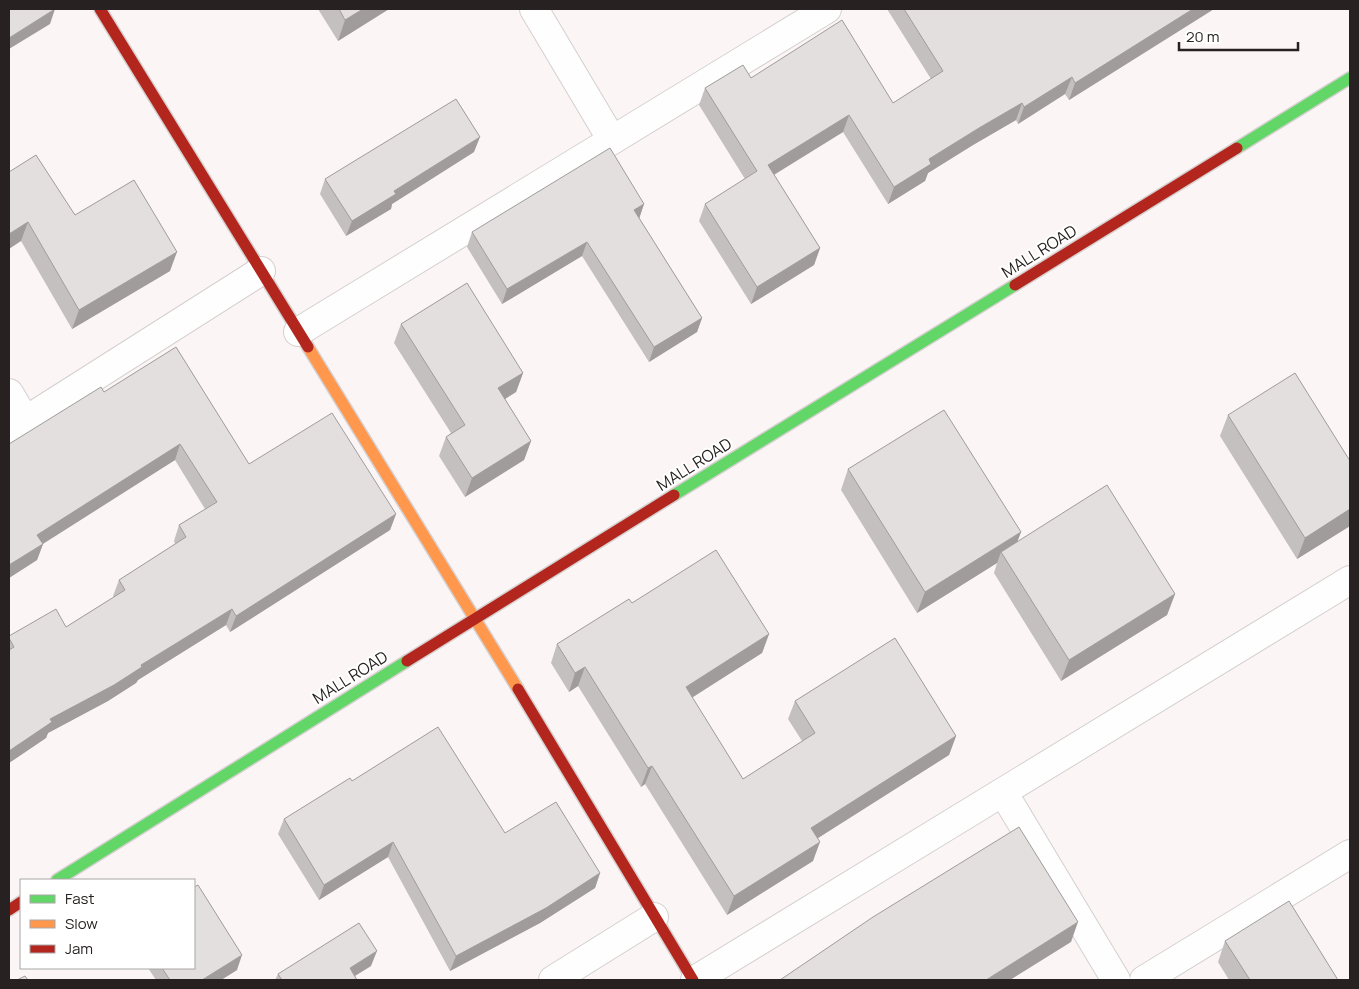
<svg xmlns="http://www.w3.org/2000/svg" width="1359" height="989" viewBox="0 0 1359 989" font-family="Manrope,sans-serif">
<rect width="100%" height="100%" fill="#fbf6f5"/>
<g fill="none" stroke-linecap="round" stroke-linejoin="round">
<defs>
<g id="street">
<path d="M534,9l78,131"/>
<path d="M298,332l529,-323"/>
<path d="M9,393l16,27"/>
<path d="M9,431l252,-160"/>
<path d="M1003,792l113,188"/>
<path d="M553,980l101,-63"/>
<path d="M695,980l655,-400"/>
<path d="M1144,980l206,-126"/>
</g>
<g id="fast">
<path d="M1237,148l113,-70"/>
<path d="M674,495l341,-210"/>
<path d="M57,880l350,-219"/>
</g>
<path id="slow" d="M308,347l210,342"/>
<g id="jam">
<path d="M100,9l208,338"/>
<path d="M1015,285l222,-137"/>
<path d="M407,661l267,-166"/>
<path d="M518,689l175,291"/>
<path d="M9,910l12,-8"/>
</g>
</defs>
<use href="#street" stroke="#d5d0cf" stroke-width="30"/>
<use href="#fast" stroke="#d5d0cf" stroke-width="14"/>
<use href="#slow" stroke="#d5d0cf" stroke-width="14"/>
<use href="#jam" stroke="#d5d0cf" stroke-width="14"/>
<use href="#street" stroke="#fefefe" stroke-width="28"/>
<use href="#fast" stroke="#63d668" stroke-width="11"/>
<use href="#slow" stroke="#ff974d" stroke-width="11"/>
<use href="#jam" stroke="#b3261e" stroke-width="11"/>
</g>
<g fill="#c4c0c0">
<path d="M318,9h71l-51,32z"/>
<path d="M887,9h327l-145,91 -4,-6 -47,30 -2,-4 -43,25 -45,28 -3,8 -37,23 -45,-72 -69,43 46,73 -6,17 -63,39 -52,-83 6,-17 40,-25 -46,-74 6,-17 46,-10 142,25 38,-24z"/>
<path d="M474,152l-82,52 -1,5 -45,27 -26,-42 5,-15z"/>
<path d="M9,172l66,43 95,56 -98,58 -51,-88z"/>
<path d="M644,204l-5,14 63,100 -5,14 -48,30 -67,-106 -80,48 -35,-57 5,-15z"/>
<path d="M401,324l122,49 -7,19 -11,7 26,42 -7,19 -59,37 -26,-41 7,-19 5,-4 -57,-90z"/>
<path d="M104,392l145,72 147,50 -6,16 -160,102 -4,-7 -88,55 -2,3 -28,18 -60,32 -2,5 -37,25v-125l57,-11 48,-30 -1,-1 6,-16 56,-36 -1,-3 5,-16 26,-16 -30,-49 -132,84 -6,16 -28,18z"/>
<path d="M1228,415l122,46v65l-53,33 -77,-123z"/>
<path d="M848,469l173,63 -4,10 158,52 -8,21 -106,66 -67,-108 3,-10 -80,50 -76,-123z"/>
<path d="M632,603l137,31 -7,19 -70,44 51,82 59,-38 -14,-22 7,-18 161,35 -7,19 -132,83 -4,23 -86,54 -82,-131 -4,3 -63,-101 -9,6 -18,-29 6,-19z"/>
<path d="M352,781l153,52 95,40 -5,15 -55,35 -90,48 -62,-114 -69,43 -41,-66 6,-15z"/>
<path d="M1225,941l113,39h-109l-11,-18z"/>
<path d="M371,966l-16,10 2,4h-82l3,-6z"/>
<path d="M148,968h46l43,2 -16,10h-65z"/>
</g>
<g fill="#a09c9c">
<path d="M55,9l-5,15 -41,25v-11z"/>
<path d="M363,9h26l-51,32 7,-21z"/>
<path d="M1193,9h21l-145,91 6,-17z"/>
<path d="M1072,77l-7,17 -47,30 6,-17z"/>
<path d="M1022,103l-6,17 -43,25 -45,28 -3,8 -37,23 6,-17 35,-28 50,-31z"/>
<path d="M849,115l-6,17 -81,50 6,-17z"/>
<path d="M480,137l-6,15 -82,52 -1,5 -45,27 6,-15 42,-30z"/>
<path d="M644,204l-5,15 -5,-9z"/>
<path d="M28,222l-7,19 -12,8v-15z"/>
<path d="M587,242l-5,14 -80,48 5,-15z"/>
<path d="M820,248l-6,17 -63,39 6,-17z"/>
<path d="M177,252l-7,19 -98,58 7,-19z"/>
<path d="M702,318l-5,14 -48,30 5,-15z"/>
<path d="M523,373l-7,19 -25,16 7,-20z"/>
<path d="M531,441l-7,19 -59,37 7,-19z"/>
<path d="M180,444l-5,16 -142,90 10,-6 -6,16 -28,18v-13l28,-30z"/>
<path d="M1350,509v17l-53,33 8,-21z"/>
<path d="M396,514l-6,16 -160,102 6,-16z"/>
<path d="M1021,532l-8,21 -12,-1 -4,11 -80,50 8,-21z"/>
<path d="M1175,594l-8,21 -106,66 8,-21z"/>
<path d="M232,609l-6,16 -88,55 -2,3 -28,18 -60,32 -2,5 -37,25v-12l41,-32 91,-54z"/>
<path d="M769,634l-7,19 -83,53 7,-19z"/>
<path d="M585,667l-7,19 -9,6 6,-19z"/>
<path d="M956,736l-7,19 -145,92 7,-19z"/>
<path d="M652,766l-7,18 -4,3 7,-19z"/>
<path d="M393,842l-5,15 -69,43 5,-15z"/>
<path d="M820,842l-7,19 -86,54 7,-19z"/>
<path d="M600,873l-5,15 -55,35 -90,48 6,-15z"/>
<path d="M1078,922l-7,20 -61,38h-24z"/>
<path d="M377,951l-6,15 -23,14 2,-12z"/>
<path d="M242,955l-5,15 -16,10h-19z"/>
</g>
<g fill="#e4dfdf" stroke="#a09c9c">
<path d="M9,9h46l-46,29z"/>
<path d="M339,9h24l-18,11z"/>
<path d="M904,9h289l-118,74 -3,-6 -48,30 -2,-4 -43,25 -50,31 2,5 -37,23 -45,-72 -81,50 52,83 -63,39 -52,-83 52,-33 -52,-83 38,-23 8,13 91,-58 51,83 50,-32z"/>
<path d="M456,99l24,38 -86,54 2,3 -44,27 -27,-42z"/>
<path d="M610,148l34,56 -10,6 68,108 -48,29 -67,-105 -80,47 -35,-57z"/>
<path d="M36,155l39,60 59,-35 43,72 -98,58 -51,-88 -19,12v-62z"/>
<path d="M467,283l56,90 -25,15 33,53 -59,37 -26,-41 19,-12 -64,-101z"/>
<path d="M176,347l73,117 83,-51 64,101 -160,102 -4,-7 -91,56 1,2 -28,18 -64,34 2,3 -43,29v-101l5,-3 -5,-9v-2l47,-27 10,18 59,-37 -6,-10 67,-43 -7,-12 38,-23 -37,-58 -143,91 6,9 -34,21v-121l92,-57 3,5z"/>
<path d="M1295,373l55,88v48l-45,29 -77,-123z"/>
<path d="M944,410l77,122 -96,60 -77,-123z"/>
<path d="M1107,485l68,109 -106,66 -68,-108z"/>
<path d="M716,550l53,84 -83,53 57,92 72,-46 -20,-32 100,-63 61,98 -145,92 9,14 -86,54 -82,-130 -4,2 -63,-101 -10,6 -18,-29 72,-45 3,4z"/>
<path d="M438,727l67,106 51,-31 44,71 -54,35 -90,48 -63,-114 -69,43 -40,-66 66,-41 2,3z"/>
<path d="M1019,827l59,95 -92,58h-206l93,-63z"/>
<path d="M198,885l44,70 -40,25h-32l-8,-12h32v-81z"/>
<path d="M1289,901l49,79h-88l-25,-39z"/>
<path d="M359,923l18,28 -27,17 7,12h-75l-4,-6z"/>
<path d="M25,976l3,4h-11z"/>
</g>
<g text-anchor="middle" stroke-width="4" stroke-linejoin="round" paint-order="stroke">
<g font-size="16" fill="#272121" stroke="#fff">
<text transform="translate(1039 251) rotate(-32)" y="6">MALL ROAD</text>
<text transform="translate(694 464) rotate(-32)" y="6">MALL ROAD</text>
<text transform="translate(350 677) rotate(-32)" y="6">MALL ROAD</text>
</g>
</g>
<rect width="1359" height="989" fill="none" stroke="#272121" stroke-width="20"/>
<rect x="20" y="879" width="175" height="90" fill="#ffffff" stroke="#a9a6a6"/>
<rect x="30" y="895" width="25" height="8" fill="#63d668" stroke="#a9a6a6"/>
<text x="65" y="904" font-size="15" fill="#272121">Fast</text>
<rect x="30" y="920" width="25" height="8" fill="#ff974d" stroke="#a9a6a6"/>
<text x="65" y="929" font-size="15" fill="#272121">Slow</text>
<rect x="30" y="945" width="25" height="8" fill="#b3261e" stroke="#a9a6a6"/>
<text x="65" y="954" font-size="15" fill="#272121">Jam</text>
<path d="M1179 42v8h119v-8" fill="none" stroke="#272121" stroke-width="2.5"/>
<text x="1186" y="42" font-size="15" fill="#272121" stroke="#ffffff" stroke-width="4" paint-order="stroke">20 m</text>
</svg>
